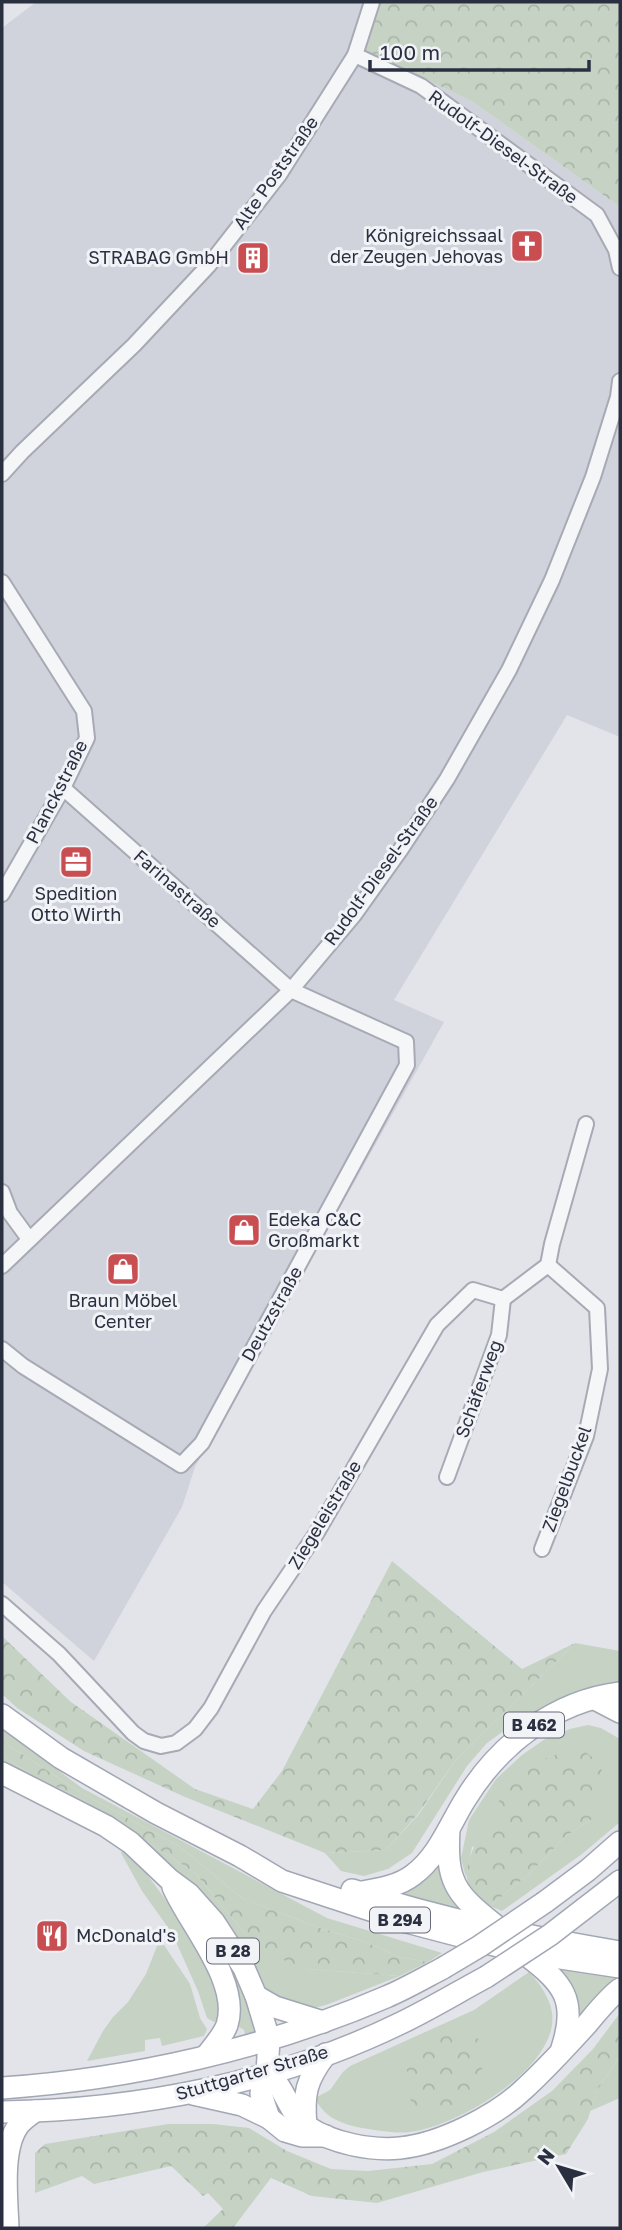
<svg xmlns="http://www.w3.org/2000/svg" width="622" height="2230" viewBox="0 0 622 2230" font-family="'Golos Text',sans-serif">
<defs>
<pattern id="forest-crowns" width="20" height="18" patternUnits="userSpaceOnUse" patternTransform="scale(1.75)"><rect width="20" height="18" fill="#c6d3c4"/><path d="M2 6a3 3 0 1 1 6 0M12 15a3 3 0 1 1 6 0" fill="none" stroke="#aab5aa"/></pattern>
</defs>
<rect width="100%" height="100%" fill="#e2e4ea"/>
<path fill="#d0d3dc" d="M36,2h342l-17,46 112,54 147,105v530l-53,-22 -173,285 50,22 -249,445 -13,40 -88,154 -92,-79v-1554z"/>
<g fill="#c6d3c4">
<path d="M575,1643l45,8v35l-59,15 -42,19 -32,23 -20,23 -55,87 -24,16 -24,7 -23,-5 -16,-18 61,-3 33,-36 36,-53z"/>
<path d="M588,1725l13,3 19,11v83l-38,32 -80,57 -12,-5 40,-33 37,-38 24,-15 -119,27 -6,31 -5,-20 8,-38 27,-41 26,-24 23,-16 25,-10z"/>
<path d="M2,1729l80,59 245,130 115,35 -14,9 -28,-5 -35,-15 -48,-15 -75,-29 -63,-52 -99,-54 -78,-51z"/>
<path d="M2,1755l29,20 47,22 117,76 51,62 61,34 93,7 -74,29 -20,5 -34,-8 -53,-83 -217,-156z"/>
<path d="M123,1849l15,13 38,52 46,77 -2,30 -6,1 -7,-4 -9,-27 -26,-58 -30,-42 -21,-38z"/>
<path d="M439,1863l24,48 -66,-16z"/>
<path d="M189,1902l39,51 33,77 -15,9 -2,-9 -8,-5z"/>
<path d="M164,1945l26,39 10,34 7,11 -3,7 -42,10 -2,-8 -15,2v11l-58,10 16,-30 10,-14 15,-15 18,-28 11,-28z"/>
<path d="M558,1968l60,10 1,3 -41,43 -10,-41z"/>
<path d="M529,1972c10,11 21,25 23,41 8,54 -96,114 -142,119 -15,2 -33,-2 -48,-4 -20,-4 -38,-10 -47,-30l15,-8 13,-18 7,-6 124,-56z"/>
<path d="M620,2056v42l-30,13 6,-19z"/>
</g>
<g fill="url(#forest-crowns)">
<path d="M378,2h242v205l-147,-105 -112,-54z"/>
<path d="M392,1561l130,108 53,-26 -120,118 -37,53 -32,36 -61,3 -140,-56 -101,-46 -67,-43 -15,-14v-58l69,66 124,87 58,20 29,-38z"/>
<path d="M2,1741l78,51 99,54 63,52 75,29 48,15 35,15 28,5 -28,14 -94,-7 -32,-13 -28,-21 -51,-62 -117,-76 -47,-22 -29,-20z"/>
<path d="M580,1748l12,9 11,15 -1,17 -11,31 -24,15 -37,38 -40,33c-45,-19 -13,-67 4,-95 5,-10 11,-24 19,-32 20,-19 41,-24 67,-31z"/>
<path d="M620,2013v43l-24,36 -8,27 -22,35 -83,18 -106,31 -65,-7 -41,-18 -38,50h-30l20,-19 -15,-16 -5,3 -32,-30 -77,18 -12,-8 -47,17v-40l10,-9 123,-20h45l36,4 38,23 44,18 37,2 64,-7 62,-32 58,-41 41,-42z"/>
<path d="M450,2031l33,9 -2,25 4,17 -10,14 -30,12 -19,4 -14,-4c-4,-16 -2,-33 -8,-47l17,-21z"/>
</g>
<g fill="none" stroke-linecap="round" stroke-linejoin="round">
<defs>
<g id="minor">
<path d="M355,55l66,31 176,129 19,35 4,18"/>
<path d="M2,474l20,-22 112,-107 75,-80 70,-90 76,-120 17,-53"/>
<path d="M2,582l82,129 3,27 -24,50 -61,106"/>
<path d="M2,1192l8,21 19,26"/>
<path d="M2,1266l289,-276 63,-75 47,-66 46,-70 62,-109 43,-90 41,-103 25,-80 2,-16"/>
<path d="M503,1299l45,-34 4,-21 34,-120"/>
<path d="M2,1349l21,17 158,99 21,-22 205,-378 -1,-23 -115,-52 -228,-202"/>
<path d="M447,1477l52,-142 4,-36"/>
<path d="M542,1549l44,-113 14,-67 -3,-61 -49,-43"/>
<path d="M2,1604l57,50 74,79 11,8 17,5 15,-3 19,-14 16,-21 53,-97 52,-77 121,-209 36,-35 30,9"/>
</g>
<g id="primary">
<path d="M595,1699l25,13"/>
<path d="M2,1715l59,43 95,55 84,43 42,25 125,41 114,30 99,15"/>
<path d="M2,1773l104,53 25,17 39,37 19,14 25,28 30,46 12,28 13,43 -2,34 -5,10 -1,11 8,24 16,13 17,5h24"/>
<path d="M449,1829c-3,52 5,64 46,96"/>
<path d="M173,1887c16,37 68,95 54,138 -4,11 -14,22 -21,31"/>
<path d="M352,1890c87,29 178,47 268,62"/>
<path d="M362,1892c17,-3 37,-6 51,-17 25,-18 37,-51 52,-75 34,-56 90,-99 155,-107"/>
<path d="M545,1902l43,-32 32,-28"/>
<path d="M585,1908l35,-27"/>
<path d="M526,1955c37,28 52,45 36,93"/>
<path d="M256,1996l19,11 48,15"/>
<path d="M267,2073c19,14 21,41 41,54 24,16 63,24 92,21 40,-4 96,-32 124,-59 22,-20 43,-43 63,-65 10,-12 21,-26 33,-35"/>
<path d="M2,2088c130,-9 263,-39 384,-91 19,-8 38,-19 57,-29"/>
<path d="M193,2094l49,11 27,13"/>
<path d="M2,2112c136,-2 276,-29 399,-89 29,-14 57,-31 85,-46"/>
<path d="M306,2126c-3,-32 0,-46 20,-72"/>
<path d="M8,2228c-1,-29 -7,-78 10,-102 4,-6 11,-10 17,-15"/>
</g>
</defs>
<use href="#minor" stroke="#a7aab4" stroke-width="18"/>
<use href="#primary" stroke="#a2a7b5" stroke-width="24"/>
<use href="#minor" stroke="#f5f6f8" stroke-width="14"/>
<use href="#primary" stroke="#fff" stroke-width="21"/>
<defs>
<g id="primary-bridge">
<path d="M443,1968l37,-22 65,-44"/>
<path d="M486,1977l64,-42 35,-27"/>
</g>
</defs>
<use href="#primary-bridge" stroke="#a2a7b5" stroke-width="24" stroke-linecap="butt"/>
<use href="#primary-bridge" stroke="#fff" stroke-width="21"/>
</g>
<defs>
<symbol id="church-square" viewBox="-11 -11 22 22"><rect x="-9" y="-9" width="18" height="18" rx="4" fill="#c84e52" stroke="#f2f3f7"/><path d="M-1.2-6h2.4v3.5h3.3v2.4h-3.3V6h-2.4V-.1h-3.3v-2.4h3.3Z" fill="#fff"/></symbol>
<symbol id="building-square" viewBox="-11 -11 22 22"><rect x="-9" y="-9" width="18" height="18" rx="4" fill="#c84e52" stroke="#f2f3f7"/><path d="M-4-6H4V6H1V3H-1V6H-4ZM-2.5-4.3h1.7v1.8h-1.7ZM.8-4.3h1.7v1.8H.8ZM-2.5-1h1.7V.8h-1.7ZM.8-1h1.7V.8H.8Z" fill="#fff"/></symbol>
<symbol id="office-square" viewBox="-11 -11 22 22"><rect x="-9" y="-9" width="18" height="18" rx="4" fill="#c84e52" stroke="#f2f3f7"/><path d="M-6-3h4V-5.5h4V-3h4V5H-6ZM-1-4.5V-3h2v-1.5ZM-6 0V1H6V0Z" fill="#fff"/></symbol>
<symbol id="shop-square" viewBox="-11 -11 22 22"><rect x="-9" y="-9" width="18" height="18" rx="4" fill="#c84e52" stroke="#f2f3f7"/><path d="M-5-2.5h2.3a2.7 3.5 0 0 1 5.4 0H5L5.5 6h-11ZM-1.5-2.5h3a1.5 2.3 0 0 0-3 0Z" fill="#fff"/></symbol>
<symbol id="restaurant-square" viewBox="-11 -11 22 22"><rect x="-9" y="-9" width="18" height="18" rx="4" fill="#c84e52" stroke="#f2f3f7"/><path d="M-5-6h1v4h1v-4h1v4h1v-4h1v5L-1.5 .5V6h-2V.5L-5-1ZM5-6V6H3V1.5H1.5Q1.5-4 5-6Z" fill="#fff"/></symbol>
</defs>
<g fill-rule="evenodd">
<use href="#church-square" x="508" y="227" width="38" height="38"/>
<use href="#building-square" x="234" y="239" width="38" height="38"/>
<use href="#office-square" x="57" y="843" width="38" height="38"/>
<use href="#shop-square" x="225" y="1211" width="38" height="38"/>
<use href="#shop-square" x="104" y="1250" width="38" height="38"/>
<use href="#restaurant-square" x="33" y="1917" width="38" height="38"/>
</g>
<g text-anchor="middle" stroke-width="6" stroke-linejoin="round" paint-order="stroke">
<g fill="#f2f3f7" stroke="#676a78" stroke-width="2">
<rect x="504" y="1712.5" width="60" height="25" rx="5"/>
<rect x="370" y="1907.5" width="60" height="25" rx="5"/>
<rect x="207" y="1938.5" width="52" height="25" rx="5"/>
</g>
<g font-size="16" font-weight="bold" fill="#2b3041">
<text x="534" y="1731">B 462</text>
<text x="400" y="1926">B 294</text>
<text x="233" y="1957">B 28</text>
</g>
<g font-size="18" fill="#2b3041" stroke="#f2f3f7">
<text transform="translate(503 147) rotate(36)" y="6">Rudolf-Diesel-Straße</text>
<text transform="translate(276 173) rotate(-55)" y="6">Alte Poststraße</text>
<text transform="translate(57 792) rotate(-63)" y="6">Planckstraße</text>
<text transform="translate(381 871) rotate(-54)" y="6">Rudolf-Diesel-Straße</text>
<text transform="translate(177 889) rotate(41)" y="6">Farinastraße</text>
<text transform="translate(272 1314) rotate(-61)" y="6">Deutzstraße</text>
<text transform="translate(479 1389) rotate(-70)" y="6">Schäferweg</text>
<text transform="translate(567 1479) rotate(-70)" y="6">Ziegelbuckel</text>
<text transform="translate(325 1515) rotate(-59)" y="6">Ziegeleistraße</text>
<text transform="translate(252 2073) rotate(-16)" y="6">Stuttgarter Straße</text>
</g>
<g font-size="18" fill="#2b3041" stroke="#f2f3f7" text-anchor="end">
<text x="503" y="242">Königreichssaal<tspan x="503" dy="21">der Zeugen Jehovas</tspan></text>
<text x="229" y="264">STRABAG GmbH</text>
<text x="76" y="900" text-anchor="middle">Spedition<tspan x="76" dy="21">Otto Wirth</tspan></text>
<text x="268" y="1226" text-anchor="start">Edeka C&amp;C<tspan x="268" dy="21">Großmarkt</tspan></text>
<text x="123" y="1307" text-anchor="middle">Braun Möbel<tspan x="123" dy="21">Center</tspan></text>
<text x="76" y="1942" text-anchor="start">McDonald's</text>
</g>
</g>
<rect width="622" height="2230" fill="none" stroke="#2b3041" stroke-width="7"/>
<g transform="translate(559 2167) rotate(308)" stroke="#f2f3f7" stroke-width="5" paint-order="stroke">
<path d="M0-5L12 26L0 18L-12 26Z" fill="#2b3041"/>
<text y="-10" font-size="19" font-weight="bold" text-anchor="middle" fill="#2b3041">N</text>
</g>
<path d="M370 60v10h219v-10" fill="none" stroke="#2b3041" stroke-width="3.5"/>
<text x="380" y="60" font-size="21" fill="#2b3041" stroke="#f2f3f7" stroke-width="5" paint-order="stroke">100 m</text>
</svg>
